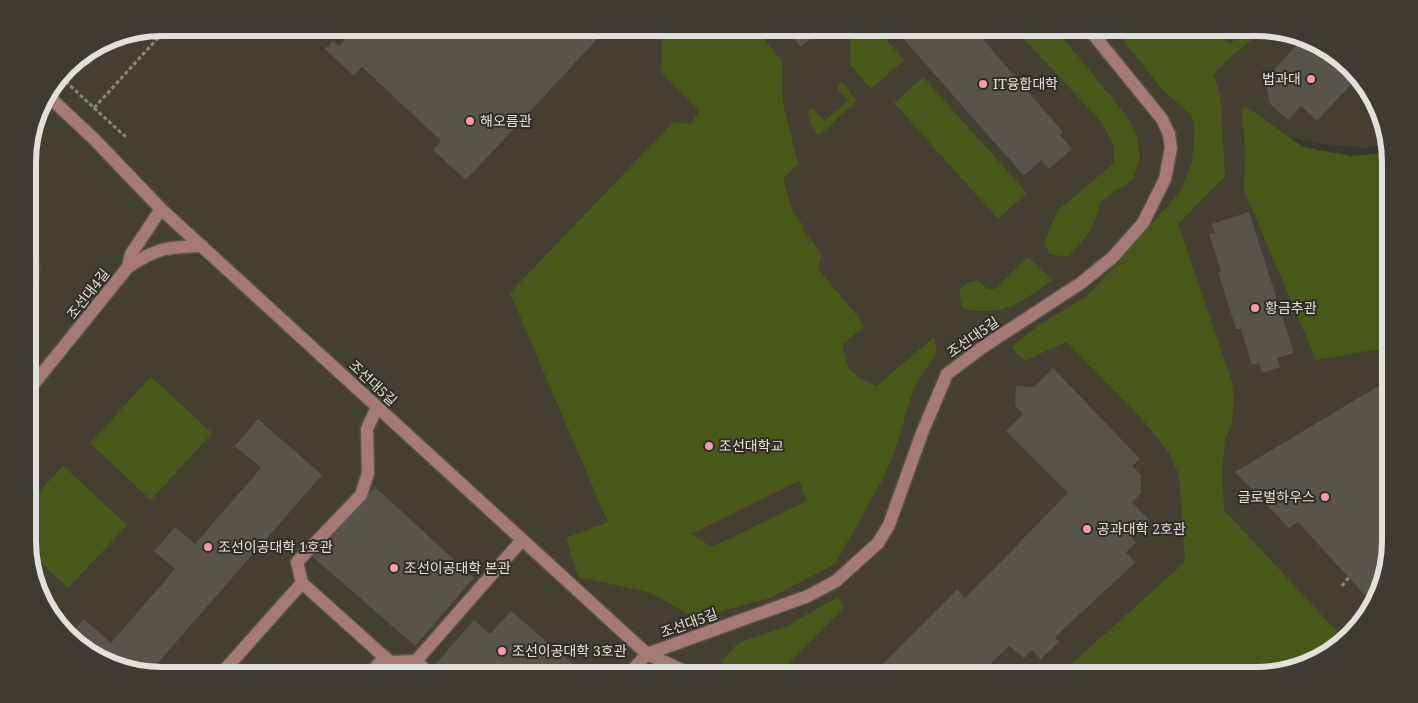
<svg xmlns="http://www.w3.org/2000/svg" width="1418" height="703" viewBox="0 0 1418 703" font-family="'Noto Serif','Noto Sans KR',serif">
<rect width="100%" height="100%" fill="#3a372f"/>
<path fill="#453f32" d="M162,28h1094l59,13 53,46 21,57 -24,4 -42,-4 -29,-6 -17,4 46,209 67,-16v206l-13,59 -47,53 -66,22h-1102l-59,-13 -48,-39 -26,-64 -1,-406 13,-50 32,-42 38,-23z"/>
<g fill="#485819" fill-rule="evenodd">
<path d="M662,28h84l17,10 19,23 1,42 15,61 -15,15 9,32 11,14 1,7 18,22 -4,15 41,49 4,9 -20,17c3,26 10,33 34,42l57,-49 3,15 -23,35 -22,72 -11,23 -46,82 -65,34 -76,20 -42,-25 -74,-16 -12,-39 42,-16 -98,-229 163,-171 17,2 10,-13 -39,-39zM799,481l8,20 -95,46 -21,-13z"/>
<path d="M862,28h14l28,32 -33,29 -21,-25 1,-26z"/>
<path d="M1014,28h41l74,91 8,18 3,20 -7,22 -33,23c-2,22 -17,40 -32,55l-18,-3 -6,-10 13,-33 57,-48v-16l-11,-23z"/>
<path d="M1114,28h96l21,16 10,-13 12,8 -24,19 -16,17 7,19 5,82 -47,48 54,158 2,21 -2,19 -7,18 -3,31 2,39 119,128 -13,15 -66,22h-247l24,-8 28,-1 116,-104 -6,-87 -10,-22 -26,-33 -77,-78 -42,19 -13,-14 28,-22 49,-30 92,-103 12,-30 3,-33 -3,-13 -31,-28z"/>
<path d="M923,77l104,116 -29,26 -104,-116z"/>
<path d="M841,81l16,20 -38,34 -6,-5 -6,-17 6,-5 11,13 24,-20 -11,-13z"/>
<path d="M1245,106l58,41 47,9 39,-3 1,194 -74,13 -72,-170 1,-42 -3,-37z"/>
<path d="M28,198l13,71 -6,51 -7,23z"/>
<path d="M1028,257l25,23c-34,22 -46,37 -89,29 -9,-15 -5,-26 13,-29l11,9h7z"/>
<path d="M151,377l61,56 -61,67 -61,-57z"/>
<path d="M63,466l64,59 -59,63 -39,-36v-49z"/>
<path d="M838,597l6,10 -67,68h-48l-7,-14 16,-18 47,-16z"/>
</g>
<g fill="#58544c">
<path d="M349,28h244l8,7 -135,145 -33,-30 8,-9 -79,-74 -8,9 -29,-27 8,-8 6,5 14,-15z"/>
<path d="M784,28h39l-22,19z"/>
<path d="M894,28h88l3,4 -5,4 83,96 -3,3 12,14 -23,20 -8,-9 -17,16z"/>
<path d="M115,37l-27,29 -9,-9 32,-19z"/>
<path d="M1303,38l12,3 42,37 -40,43 -16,-15 -13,14 -18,-16 -5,-24z"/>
<path d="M1249,212l45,141 -17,5 3,9 -18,6 -3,-10 -7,2 -11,-36h-5l-18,-57 3,-1 -12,-37 6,-1 -3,-9z"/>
<path d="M1053,368l87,91 -8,7 9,9v18l-9,9 18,18 -18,18 4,5 -10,9 10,10 -81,75 4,5 -18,17 -9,-9 -8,8 -15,-12 -27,26 -7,-7 -11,10h-92l85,-86 8,9 103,-105 -62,-62 17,-17 -8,-9 1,-19 18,1z"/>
<path d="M1390,379v162l-13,59 -4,4 -75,-82 -9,6 -54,-56z"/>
<path d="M258,419l64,56 -173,198 -46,-11 -33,-27 14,-16 27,24 64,-74 -21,-18 21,-24 20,17 66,-76 -26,-22z"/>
<path d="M375,487l99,91 -59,68 -102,-89z"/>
<path d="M511,611l75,64h-145l-9,-7 42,-48 16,14z"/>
</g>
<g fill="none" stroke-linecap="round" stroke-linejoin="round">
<defs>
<g id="minor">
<path d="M47,95l47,44 67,70 486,445 161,-58 28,-15 42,-38 11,-18 33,-92 25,-59 36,-27 98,-64 32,-26 30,-34 22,-44 6,-31 -2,-14 -7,-15 -74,-91"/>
<path d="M128,267c29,-19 39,-20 74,-21"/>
<path d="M28,391l100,-124 3,-13 30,-45"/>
<path d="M302,583l-5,-21 64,-67 7,-22 -1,-44 10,-22"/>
<path d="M220,675l82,-92 88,79 26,-1"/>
<path d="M368,675l17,-18"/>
<path d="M431,675l-15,-14 106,-121"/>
<path d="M628,675l19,-21 46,21"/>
</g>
</defs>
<use href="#minor" stroke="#58554e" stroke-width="15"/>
<g stroke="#898680" stroke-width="3" stroke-dasharray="4 2.5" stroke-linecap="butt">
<path d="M61,77l33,31 73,-80"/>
<path d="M94,108l33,30"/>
<path d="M1342,586l7,-9"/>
</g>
<use href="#minor" stroke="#a67a74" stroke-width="12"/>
</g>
<g fill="#f19ab2" stroke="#302d25" stroke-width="2">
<circle cx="1311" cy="79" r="5"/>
<circle cx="983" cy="84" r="5"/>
<circle cx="470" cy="121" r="5"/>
<circle cx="1255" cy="308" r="5"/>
<circle cx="709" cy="446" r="5"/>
<circle cx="1325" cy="497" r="5"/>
<circle cx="1087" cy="529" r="5"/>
<circle cx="208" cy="547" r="5"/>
<circle cx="394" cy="568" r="5"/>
<circle cx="502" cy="651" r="5"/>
</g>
<g text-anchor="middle" stroke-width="4" stroke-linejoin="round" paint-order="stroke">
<g font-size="14" fill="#e2e0db" stroke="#302d25" text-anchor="start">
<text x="1301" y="84" text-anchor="end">법과대</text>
<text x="993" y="89">IT융합대학</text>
<text x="480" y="126">해오름관</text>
<text x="1265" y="313">황금추관</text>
<text x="719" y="451">조선대학교</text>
<text x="1315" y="502" text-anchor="end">글로벌하우스</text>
<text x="1097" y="534">공과대학 2호관</text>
<text x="218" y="552">조선이공대학 1호관</text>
<text x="404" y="573">조선이공대학 본관</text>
<text x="512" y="656">조선이공대학 3호관</text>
</g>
<g font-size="14" fill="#e2e0db" stroke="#302d25">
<text transform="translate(88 294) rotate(-52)" y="5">조선대4길</text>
<text transform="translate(973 337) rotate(-35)" y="5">조선대5길</text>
<text transform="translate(373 383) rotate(43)" y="5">조선대5길</text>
<text transform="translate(689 623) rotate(-20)" y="5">조선대5길</text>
</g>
</g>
<path d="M0 0H1418V703H0ZM162 36H1256A126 126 0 0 1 1382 162V541A126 126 0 0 1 1256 667H162A126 126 0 0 1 36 541V162A126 126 0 0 1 162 36Z" fill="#3e3b34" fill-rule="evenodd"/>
<path fill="none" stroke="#e2e0db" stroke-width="6" d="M162 36H1256A126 126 0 0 1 1382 162V541A126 126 0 0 1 1256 667H162A126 126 0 0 1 36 541V162A126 126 0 0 1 162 36Z"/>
</svg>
